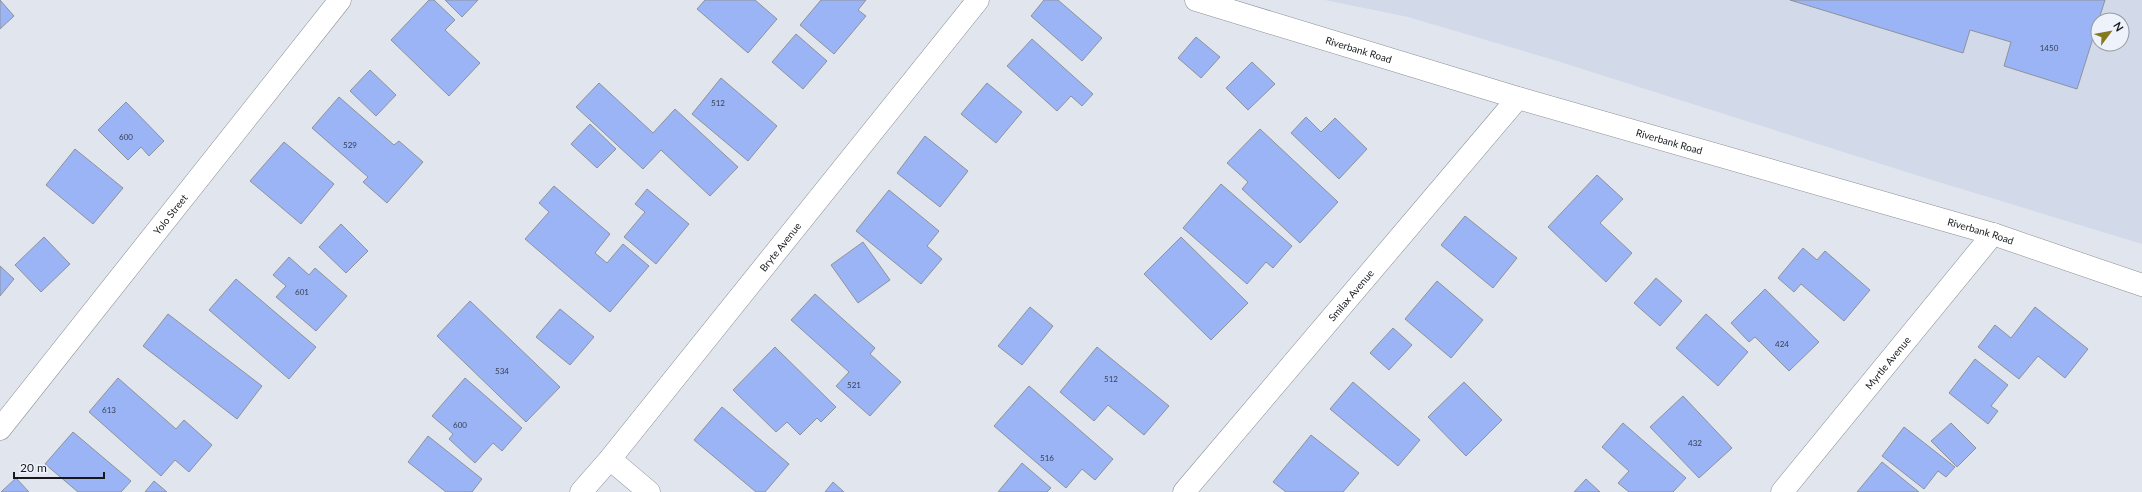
<svg xmlns="http://www.w3.org/2000/svg" width="2142" height="492" viewBox="0 0 2142 492" font-family="Lato,sans-serif">
<rect width="100%" height="100%" fill="#e1e5ee"/>
<path fill="#d2d9e9" fill-rule="evenodd" d="M1325,0h817v244l-223,-68 -365,-116 -146,-43zM2098,20h24v24h-24z"/>
<g fill="#9ab4f6" stroke="#8e929a">
<path d="M0,0l14,16 -14,13z"/>
<path d="M429,0h5l21,20 -10,10 35,33 -31,33 -58,-56z"/>
<path d="M445,0h33l-16,17z"/>
<path d="M705,0h50l22,19 -29,34 -51,-44z"/>
<path d="M821,0h45l-8,10 8,6 -32,38 -34,-29z"/>
<path d="M1044,0h14l44,38 -20,23 -51,-45z"/>
<path d="M1790,0h315l-28,89 -73,-23 7,-24 -41,-12 -7,23z"/>
<path d="M796,34l31,27 -24,28 -31,-27z"/>
<path d="M1196,37l24,20 -19,21 -23,-20z"/>
<path d="M1032,39l61,55 -11,12 -11,-10 -14,15 -50,-45z"/>
<path d="M1252,62l23,22 -27,26 -22,-22z"/>
<path d="M370,70l26,25 -20,21 -26,-25z"/>
<path d="M721,78l56,48 -29,35 -56,-47z"/>
<path d="M599,83l54,50 22,-24 63,58 -28,29 -49,-46 -18,19 -67,-62z"/>
<path d="M987,83l35,29 -26,31 -35,-29z"/>
<path d="M339,97l55,48 5,-4 24,21 -36,41 -24,-21 5,-5 -56,-49z"/>
<path d="M126,102l38,39 -15,15 -8,-9 -13,13 -30,-30z"/>
<path d="M1306,117l15,15 14,-14 32,31 -28,30 -48,-46z"/>
<path d="M590,124l26,25 -19,19 -26,-24z"/>
<path d="M1260,129l78,73 -38,41 -58,-54 6,-7 -21,-19z"/>
<path d="M925,136l43,35 -28,36 -43,-34z"/>
<path d="M284,142l50,42 -33,40 -51,-43z"/>
<path d="M75,149l48,39 -30,36 -47,-39z"/>
<path d="M1597,175l26,24 -23,24 32,30 -26,29 -58,-55z"/>
<path d="M1221,184l71,62 -19,22 -7,-6 -19,22 -64,-56z"/>
<path d="M554,186l56,48 -15,19 12,10 16,-19 26,22 -39,46 -85,-73 24,-27 -10,-9z"/>
<path d="M647,189l42,35 -33,40 -32,-27 21,-25 -10,-8z"/>
<path d="M889,190l50,41 -12,15 15,13 -21,25 -65,-53z"/>
<path d="M1465,216l52,42 -24,30 -52,-43z"/>
<path d="M341,224l27,27 -22,22 -27,-26z"/>
<path d="M44,237l26,27 -29,28 -26,-27z"/>
<path d="M1181,237l67,66 -37,37 -67,-66z"/>
<path d="M863,242l27,38 -32,23 -27,-38z"/>
<path d="M1803,248l14,12 8,-9 45,39 -26,31 -43,-37 -7,8 -16,-14z"/>
<path d="M289,257l20,18 6,-7 32,28 -31,35 -40,-34 10,-11 -13,-11z"/>
<path d="M0,266l14,13 -14,17z"/>
<path d="M1656,278l26,23 -22,25 -26,-23z"/>
<path d="M236,279l80,68 -27,32 -80,-69z"/>
<path d="M1437,281l46,39 -32,38 -46,-39z"/>
<path d="M1765,289l54,53 -30,29 -34,-34 -6,5 -18,-19z"/>
<path d="M815,294l60,54 -5,6 31,28 -31,34 -34,-30 13,-14 -58,-52z"/>
<path d="M470,301l90,86 -34,35 -89,-86z"/>
<path d="M1030,307l23,19 -31,39 -24,-19z"/>
<path d="M2035,307l53,42 -23,29 -27,-22 -19,23 -41,-32 17,-22 16,13z"/>
<path d="M560,309l34,28 -24,28 -34,-28z"/>
<path d="M168,314l94,72 -25,33 -94,-73z"/>
<path d="M1706,314l42,38 -30,34 -42,-38z"/>
<path d="M1393,328l19,17 -23,25 -19,-17z"/>
<path d="M775,347l61,60 -15,15 -4,-4 -17,17 -13,-13 -11,10 -43,-42z"/>
<path d="M1097,347l72,59 -25,29 -36,-30 -14,16 -34,-29z"/>
<path d="M1975,359l33,26 -17,21 7,5 -10,13 -39,-31z"/>
<path d="M118,378l58,51 8,-9 28,25 -23,27 -14,-12 -14,16 -72,-64z"/>
<path d="M465,378l57,50 -20,23 -9,-8 -18,20 -26,-24 4,-5 -21,-18z"/>
<path d="M1353,382l67,58 -22,26 -68,-57z"/>
<path d="M1464,382l38,38 -36,36 -38,-39z"/>
<path d="M1029,386l84,73 -18,21 -13,-11 -16,19 -72,-62z"/>
<path d="M1683,396l49,52 -33,30 -49,-51z"/>
<path d="M722,407l67,57 -24,28h-9l-62,-52z"/>
<path d="M1623,423l63,55 -13,14h-44l-11,-9 11,-12 -27,-24z"/>
<path d="M1951,423l25,25 -19,19 -26,-26z"/>
<path d="M1904,427l51,40 -9,10 -8,-6 -14,18 -42,-33z"/>
<path d="M73,432l58,49 -10,11h-43l-33,-28z"/>
<path d="M1311,435l48,38 -16,19h-57l-13,-10z"/>
<path d="M428,436l54,43 -10,13h-26l-38,-30z"/>
<path d="M1882,462l37,30h-62z"/>
<path d="M1022,463l29,25 -4,4h-49z"/>
<path d="M16,478l13,14h-28z"/>
<path d="M1586,479l14,13h-26z"/>
<path d="M154,481l13,11h-22z"/>
<path d="M833,482l11,10h-19z"/>
</g>
<g fill="none" stroke-linecap="round" stroke-linejoin="round">
<defs>
<g id="minor">
<path id="s1" d="M1196,0l322,98 475,136 149,51"/>
<path id="s2" d="M0,429l340,-429"/>
<path d="M610,459l39,33"/>
<path id="s3" d="M581,492l29,-33 368,-459"/>
<path id="s4" d="M1184,492l334,-394"/>
<path id="s5" d="M1782,492l211,-258"/>
</g>
</defs>
<use href="#minor" stroke="#8a8e96" stroke-width="23"/>
<use href="#minor" stroke="#fff" stroke-width="22"/>
</g>
<g text-anchor="middle" stroke-width="3" stroke-linejoin="round" paint-order="stroke">
<g font-size="8" fill="#373f52">
<text x="2049" y="51">1450</text>
<text x="718" y="106">512</text>
<text x="126" y="140">600</text>
<text x="350" y="148">529</text>
<text x="302" y="295">601</text>
<text x="1782" y="347">424</text>
<text x="502" y="374">534</text>
<text x="1111" y="382">512</text>
<text x="854" y="388">521</text>
<text x="109" y="413">613</text>
<text x="460" y="428">600</text>
<text x="1695" y="446">432</text>
<text x="1047" y="461">516</text>
</g>
<g font-size="10" fill="#16181b" stroke="#eef2fb">
<text dy="4" stroke="none"><textPath href="#s1" startOffset="170">Riverbank Road</textPath></text>
<text dy="4" stroke="none"><textPath href="#s1" startOffset="494">Riverbank Road</textPath></text>
<text dy="4" stroke="none"><textPath href="#s2" startOffset="274">Yolo Street</textPath></text>
<text dy="4" stroke="none"><textPath href="#s1" startOffset="818">Riverbank Road</textPath></text>
<text dy="4" stroke="none"><textPath href="#s3" startOffset="316">Bryte Avenue</textPath></text>
<text dy="4" stroke="none"><textPath href="#s4" startOffset="258">Smilax Avenue</textPath></text>
<text dy="4" stroke="none"><textPath href="#s5" startOffset="167">Myrtle Avenue</textPath></text>
</g>
</g>
<g transform="translate(2110 32) rotate(58)"><circle r="19" fill="#eef2fb" stroke="#989ba1"/>
<path d="M0-3L7 15L0 10L-7 15Z" fill="#85781d"/>
<text y="-6" font-size="11" font-weight="bold" text-anchor="middle" fill="#16181b">N</text>
</g>
<path d="M14 472v6h90v-6" fill="none" stroke="#16181b" stroke-width="2"/>
<text x="20" y="472" font-size="12" fill="#16181b" stroke="#eef2fb" stroke-width="3" paint-order="stroke">20 m</text>
</svg>
